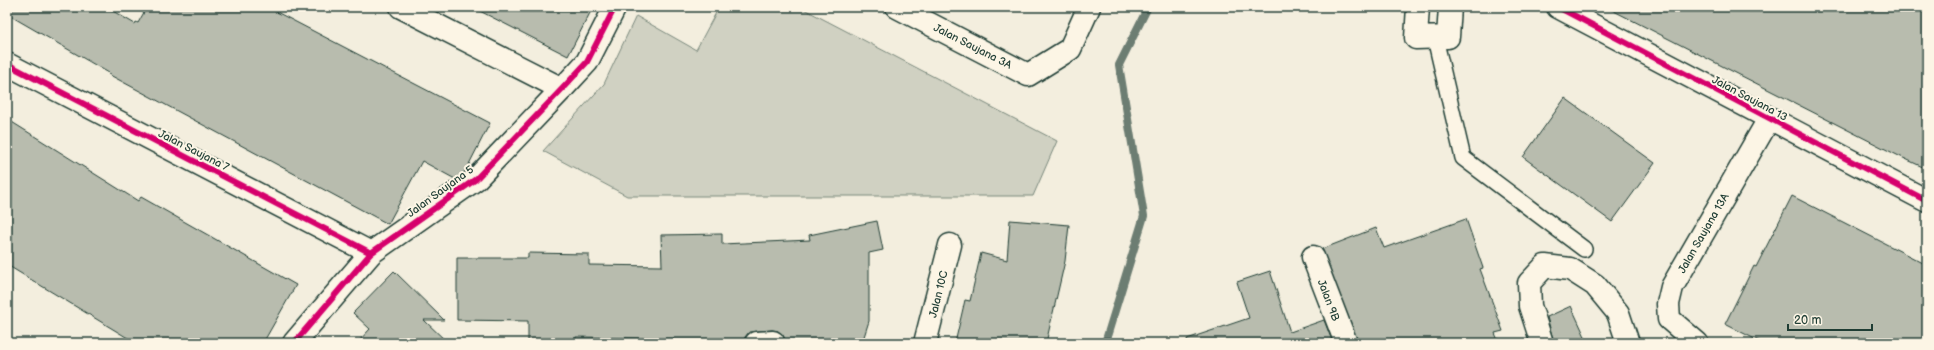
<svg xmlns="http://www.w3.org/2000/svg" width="1934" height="350" viewBox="0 0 1934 350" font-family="'Balsamiq Sans',sans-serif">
<rect width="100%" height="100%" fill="#f3eede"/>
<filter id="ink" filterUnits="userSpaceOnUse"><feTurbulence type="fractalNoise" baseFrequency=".025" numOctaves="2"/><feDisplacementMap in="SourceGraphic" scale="8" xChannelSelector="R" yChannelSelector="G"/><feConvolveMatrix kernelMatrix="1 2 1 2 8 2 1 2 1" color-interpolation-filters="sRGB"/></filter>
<g filter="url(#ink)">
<path fill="#d0d1c2" stroke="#78877b" d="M719,7h81l257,134 -24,55h-406l-84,-45 61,-67 32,-68 60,34z"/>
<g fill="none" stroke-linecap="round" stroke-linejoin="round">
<path stroke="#6c7d72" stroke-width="8" d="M1105,343l39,-127 -25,-151 29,-58"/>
</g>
<g fill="#b8bcae" stroke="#1f3d34">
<path d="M7,7h99l29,17 1,-2 2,1 9,-16h120l223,116 -25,49 -10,7 -33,-18 -34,63 -280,-150 1,-1 -102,-59z"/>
<path d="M472,7h121l-25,49z"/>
<path d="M1606,7h321v162l-28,-13z"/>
<path d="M1565,98l90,65 -43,59 -89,-65z"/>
<path d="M7,119l131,82 3,-4 155,88 -33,58h-127l-129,-78z"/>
<path d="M1792,196l135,69v78h-164l-38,-19 29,-58 2,1z"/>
<path d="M1466,219l17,49 -3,1 23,62 -8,2 4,10h-141l-36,-94 54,-21 8,20z"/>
<path d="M1010,220l59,5 -4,36 -19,82h-91l10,-43 5,1 11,-48 26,7z"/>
<path d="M877,221l6,29 -14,3v68l-7,22h-77l-2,-8 -5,-4 -6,-1 -23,2 -4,5 -1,6h-70v-4l-98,-2v6h-48v-22l-71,-1v-62h71v-5l61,1v11l73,1 -1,-31 61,-1v10l88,-4 -1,-5z"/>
<path d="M394,271l50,49h-20l24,23h-91l13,-14 -17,-16z"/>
<path d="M1270,271l20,61 34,-12 9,23h-145l-1,-4 62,-21 -12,-36z"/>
<path d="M1571,306l17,37h-34l-7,-26z"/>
</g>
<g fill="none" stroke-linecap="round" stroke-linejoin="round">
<defs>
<path id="lane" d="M1435,38l28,120 121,91"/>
<g id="street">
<path d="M401,7l161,82"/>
<path d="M897,7l131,68 42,-26 19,-42"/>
<path d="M1558,7l369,194"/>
<path d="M7,64l364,189"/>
<path d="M1313,257l33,86"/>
<path d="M294,343l77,-90 105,-74 86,-90 25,-27 28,-55"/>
<path d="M756,343l17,-1"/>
<path d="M925,343l25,-98"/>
<path d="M1542,343l-12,-37 -1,-23 16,-17 25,3 25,16 23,28 10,30"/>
<path d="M1697,343l-28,-24 -1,-15 4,-17 97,-168"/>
</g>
<path id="secondary" d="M1418,7l-2,31 32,-1 2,-30"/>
</defs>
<use href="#lane" stroke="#1f3d34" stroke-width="18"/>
<use href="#street" stroke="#1f3d34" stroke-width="25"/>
<use href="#secondary" stroke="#1f3d34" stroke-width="25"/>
<use href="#lane" stroke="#fcf5e5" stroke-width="15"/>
<use href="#street" stroke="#fcf5e5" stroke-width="22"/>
<use href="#secondary" stroke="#fcf5e5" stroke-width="22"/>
<defs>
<g id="cycleway">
<path d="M1558,7l369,194"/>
<path d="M7,64l364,189"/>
<path d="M294,343l77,-90 105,-74 86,-90 25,-27 28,-55"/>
</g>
</defs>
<use href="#cycleway" stroke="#fcf5e5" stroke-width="8"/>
<use href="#cycleway" stroke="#d6006c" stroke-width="6"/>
</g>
</g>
<g text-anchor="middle" stroke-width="4" stroke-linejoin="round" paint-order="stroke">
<g font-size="11" fill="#1f3d34" stroke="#fcf5e5">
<text transform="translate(973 46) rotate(27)" y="4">Jalan Saujana 3A</text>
<text transform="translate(1750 98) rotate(28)" y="4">Jalan Saujana 13</text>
<text transform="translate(194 150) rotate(27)" y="4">Jalan Saujana 7</text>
<text transform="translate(440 191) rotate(-36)" y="4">Jalan Saujana 5</text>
<text transform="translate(1703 233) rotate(-60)" y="4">Jalan Saujana 13A</text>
<text transform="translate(938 294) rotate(-76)" y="4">Jalan 10C</text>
<text transform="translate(1329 300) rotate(69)" y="4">Jalan 9B</text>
</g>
</g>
<rect width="1934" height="350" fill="none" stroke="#fcf5e5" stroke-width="24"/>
<rect x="12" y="12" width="1910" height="326" fill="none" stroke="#1f3d34" stroke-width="1.5" filter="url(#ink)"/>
<path d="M1788 324v6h84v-6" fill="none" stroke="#1f3d34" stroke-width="2"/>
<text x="1794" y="324" font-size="12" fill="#1f3d34" stroke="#fcf5e5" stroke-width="3" paint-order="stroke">20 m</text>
</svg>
